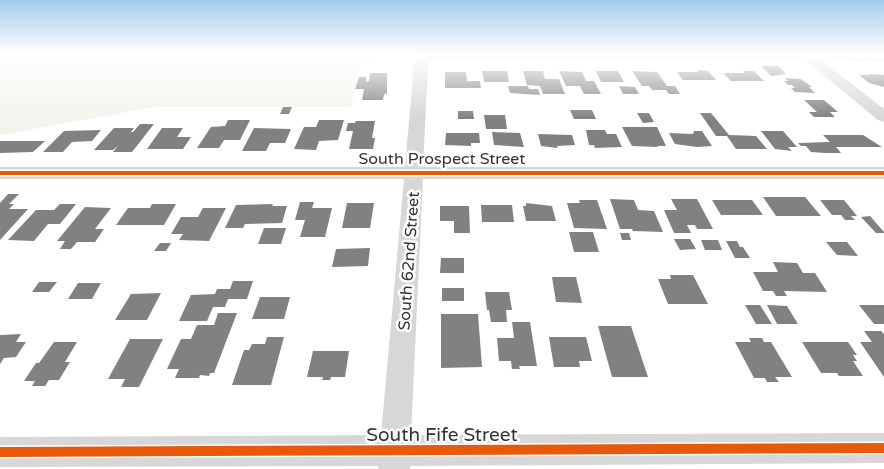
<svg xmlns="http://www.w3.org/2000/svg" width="884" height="469" viewBox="0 0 884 469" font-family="'Varela Round',sans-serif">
<rect width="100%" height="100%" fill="#fff"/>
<path fill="#f1f5ed" d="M0,53h405l-1,4 -42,2 -11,48h-197l-154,28z"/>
<g fill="#818181">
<path d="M761,66h17l8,8 -15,2z"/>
<path d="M697,70l11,1 8,9h-33l-6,-8h21z"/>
<path d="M482,71h25l2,11h-25z"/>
<path d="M523,71h20l2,8h14l6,15h-22l-3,-8 -13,-1z"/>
<path d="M559,71l23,1 4,9h8l7,13h-17l-4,-8h-14z"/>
<path d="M596,71h22l6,11h-23z"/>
<path d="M632,71l25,1 10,14h8l5,8h-11l-3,-4h-14l-3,-4h-7z"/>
<path d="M743,71h11l10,10h-33l-8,-8h22z"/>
<path d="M445,72h21l1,9h13l1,7h-36z"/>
<path d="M370,73h17v21h-3l-1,6h-21l2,-11h-9l4,-12h7v5l3,-1z"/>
<path d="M869,74l15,1v12l-15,-4 -10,-8h11z"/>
<path d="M785,78l16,1 11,8h-3l6,6 -20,-1 -4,-4h4l-3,-3h-4l-4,-4h4z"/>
<path d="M508,86h20l1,3h9l2,6 -30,-2z"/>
<path d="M619,86l16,1 4,7h-16z"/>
<path d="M804,100h20l14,12h-8l5,5h-21l-5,-5h8z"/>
<path d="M283,107h9l-3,7h-9z"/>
<path d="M570,110h22l4,9h-22z"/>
<path d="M458,111h15l1,8h-16z"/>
<path d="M637,113h12l5,9 -11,1z"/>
<path d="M700,113h11l18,22 27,1 11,13h-31l-9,-13h-11z"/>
<path d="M484,115h21l2,14h-21z"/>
<path d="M228,120h22l-10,20h-16l-5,8h-22l14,-21 14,-1z"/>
<path d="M319,120h25l-6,20 -19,1 -3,9 -22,-1 10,-22h12z"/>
<path d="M356,121h19l-3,17h3l-2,11h-24l4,-18h-7l2,-8h7z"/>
<path d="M140,124h14l-22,28h-19l5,-6 -5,4h-19l20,-22h20l-3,4h2z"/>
<path d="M622,127h35l9,19h-9l1,1 -26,-1z"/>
<path d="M162,128h21l-6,9h14l-8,12h-36z"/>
<path d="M254,128l37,1 -6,14h-15l-4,8h-24z"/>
<path d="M101,130l-9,11 -20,1 -9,10h-20l21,-21z"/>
<path d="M586,130h19l2,4h9l6,13 -27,1 -1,-3h-5z"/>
<path d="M694,131h8l10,15 -15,1 -22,-3 -6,-11 24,1z"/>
<path d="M761,131h22l14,16h-9l4,4 -17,-2z"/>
<path d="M492,132l28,1 4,14 -30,-2z"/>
<path d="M446,133h33l1,10h-9v3l-26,-1z"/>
<path d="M538,134l34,1 3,10 -18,1 1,2 -17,-2z"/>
<path d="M823,135h40l19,12h-46l5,6h-16l-14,-1 -5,-6h-5l-3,-3 32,-1z"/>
<path d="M0,141h45l-12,11 -33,1z"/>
<path d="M8,194h11l-10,10h5l-5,5h19l-28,31v-37z"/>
<path d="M763,197h42l16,19h-45z"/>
<path d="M610,199l24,1 4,10 16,1 9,21 -30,-1 -1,-2h-12z"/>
<path d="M671,199h26l16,30h-16l-2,-4h-8l4,8h-17l-10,-23h13z"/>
<path d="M579,200h18l10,29 -33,-1 -7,-25h13z"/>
<path d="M712,200h40l11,15h-42z"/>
<path d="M820,200h24l13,16h-6l4,4h-10l-4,-5h-9z"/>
<path d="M300,202h14l-2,6h20l-7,29h-25l5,-17h-10z"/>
<path d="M347,203h27l-4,25h-28z"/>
<path d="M526,203l26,3 4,15h-30l-3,-15h3z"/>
<path d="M60,204h16l-16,20h-12l-14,17 -26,-1 28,-30h18z"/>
<path d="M152,204h24l-12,21h-48l12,-17h22z"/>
<path d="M273,204l-1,2h15l-5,17 -37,1 -2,4h-18l11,-23z"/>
<path d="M481,205h31l2,17h-32z"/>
<path d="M440,206h29l1,27h-16v-12h-14z"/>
<path d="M85,207l26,1 -16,21h9l-9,13h-18l-6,7h-11l5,-8h-8z"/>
<path d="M203,208h23l-17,33 -30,-1 4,-6h-12l10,-17h17z"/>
<path d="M870,216l14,16v1h-8l-15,-16z"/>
<path d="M264,228h22l-5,16h-23z"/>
<path d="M569,232h24l6,20h-25z"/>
<path d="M620,233h9l2,7h-9z"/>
<path d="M674,239h16l6,10 -16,1z"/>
<path d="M701,240h17l4,10h-17z"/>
<path d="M726,241h11l3,6h3l7,11h-15z"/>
<path d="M826,242h21l11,14 -21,-1z"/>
<path d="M160,243h11l-5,8h-12z"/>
<path d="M370,248l-2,18 -36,1 4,-18z"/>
<path d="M441,258h23v15h-24z"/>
<path d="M773,262l24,1 6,10h12l12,19 -43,-1 3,5h-11l-3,-5h-10l-10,-19h25z"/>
<path d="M670,275h23l15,29h-40l-10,-25h13z"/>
<path d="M552,277h24l6,26 -26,-1z"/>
<path d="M233,281h20l-6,18h-19l-3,8h-12l-6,14h-28l12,-26 24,-1 2,-5h13z"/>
<path d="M39,282h18l-8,10h-17z"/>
<path d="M78,283h23l-9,16h-24z"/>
<rect x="442" y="288" width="22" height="13"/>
<path d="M485,292h24l3,18h-6l1,12h-16l-2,-12h-2z"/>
<path d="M161,293l-14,27h-32l16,-26z"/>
<path d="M260,297h30l-6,22h-32z"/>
<path d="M745,305h15l12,19h-16z"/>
<path d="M767,305l20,1 11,18h-21z"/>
<path d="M859,305h25v19h-10z"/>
<path d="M218,313h19l-23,60h-4l-1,3 -9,-1 -1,3h-24l4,-9h-12l14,-30h10l6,-14h17z"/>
<path d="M441,314h37l4,53 -41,1z"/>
<path d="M512,322h18l7,44h-18l1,3h-8l-1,-8h-12l-2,-23h17z"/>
<path d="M598,326h33l17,51h-36z"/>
<path d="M864,331h17l3,3v43l-24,-35h12z"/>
<path d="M21,334l-5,8h10l-10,15 -12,1 -4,6v-29z"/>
<path d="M267,337h17l-13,48h-39l12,-35h5l3,-6h13z"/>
<path d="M549,337h37l6,24h-13l1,6h-26z"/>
<path d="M749,338h13l2,4h7l21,35h-17l4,5h-12l-2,-4h-11l-19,-36h16z"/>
<path d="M130,339h33l-24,48h-18l4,-8h-17z"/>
<path d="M54,342h23l-12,20h5l-11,18h-10l-4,6h-13l3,-5h-11l12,-18h3z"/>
<path d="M802,342h46l9,13h-4l4,6h-4l10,15h-24l-2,-3h-16z"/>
<path d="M313,351h36l-4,26h-14l-1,3h-8l1,-3h-16z"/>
</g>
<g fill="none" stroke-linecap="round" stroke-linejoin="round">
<path fill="#d7d7d7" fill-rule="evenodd" d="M426,53l458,1v8l-63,-2 63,49v13l-6,-2 -74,-61h-353l-21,2 -2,5 -5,101h461v12h-461l-12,256 473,-2v30l-474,3v3h-32v-3l-378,1v-30l381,-2 23,-256h-404v-12h405l9,-101 6,-11z"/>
<defs>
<g id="cycleway">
<rect x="0" y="171" width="884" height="4"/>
<path d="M884,443v10l-884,4v-10z"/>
</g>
</defs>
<use href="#cycleway" stroke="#fff" stroke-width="3"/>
<use href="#cycleway" fill="#e8590c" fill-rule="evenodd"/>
</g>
<linearGradient id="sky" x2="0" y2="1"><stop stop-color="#a3caec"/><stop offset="0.45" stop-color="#fff"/><stop offset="1" stop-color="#fff" stop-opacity="0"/></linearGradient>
<rect width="884" height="119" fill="url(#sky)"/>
<g text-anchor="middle" stroke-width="5" stroke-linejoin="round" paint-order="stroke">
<g font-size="16" fill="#333" stroke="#fff">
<text x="442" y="164">South Prospect Street</text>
<text transform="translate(408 261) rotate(-86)" y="6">South 62nd Street</text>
</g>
<g font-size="19" fill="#333" stroke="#fff">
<text x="442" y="441">South Fife Street</text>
</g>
</g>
</svg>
